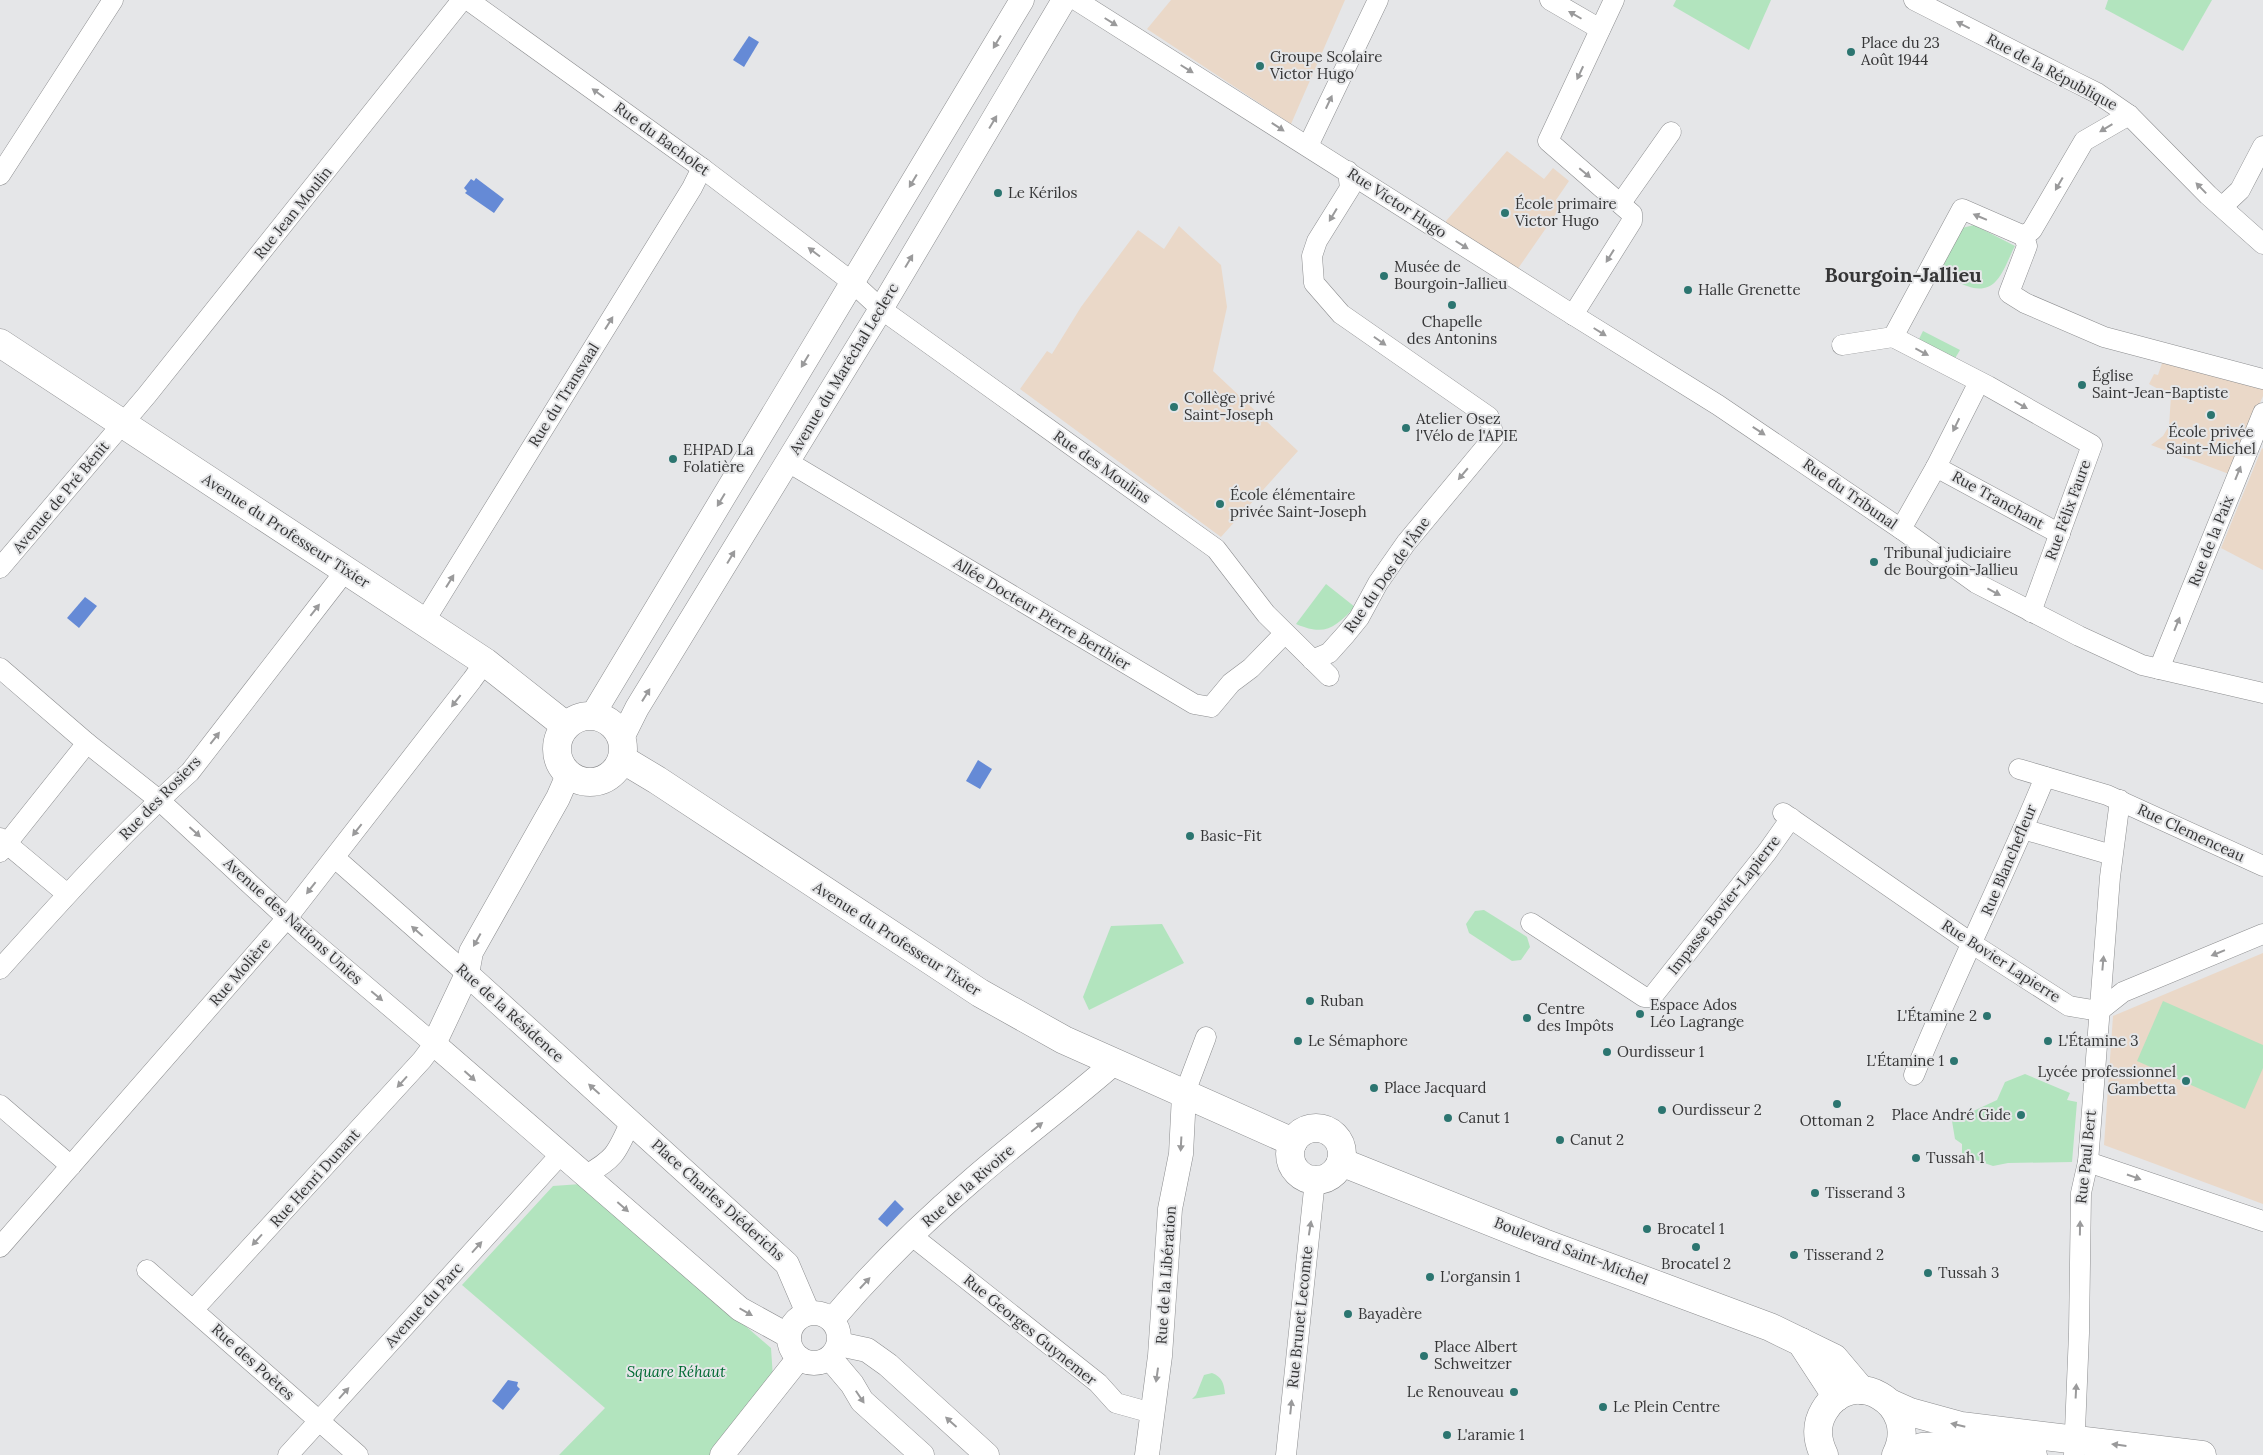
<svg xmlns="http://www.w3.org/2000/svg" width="2263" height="1455" viewBox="0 0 2263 1455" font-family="Lora,serif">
<rect width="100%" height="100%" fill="#e5e6e8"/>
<g fill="#ead8c8">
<path d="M1171,0h174l-54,124 -144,-95z"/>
<path d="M1507,151l37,28 9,-11 16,13 -13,19 6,5 -45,65 -70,-45 -1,-4z"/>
<path d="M1179,226l42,39 6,42 -14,64 85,80 -77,86 -201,-148 27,-38 5,3 29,-47 57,-77 26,19z"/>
<path d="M2163,360l100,28v8l-4,9h-3l-27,69 -78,-29 12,-9 6,-10 2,-30 -22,-12 5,-10 4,1z"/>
<path d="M2262,448l1,1v121l-42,-22z"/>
<path d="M2263,953v251l-159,-59 9,-129z"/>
</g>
<g fill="#b2e4be">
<path d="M1676,0h95l-22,50 -76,-44z"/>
<path d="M2108,0h104l-29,51 -78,-42z"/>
<path d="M1974,225l41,21c-6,11 -11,27 -19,35 -17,19 -44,-3 -61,-12l23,-40z"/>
<path d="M1923,331l37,19 -6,10 -36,-19z"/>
<path d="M1326,584l29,23c-20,20 -29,30 -59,17z"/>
<path d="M1484,910l43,27 3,10 -9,13 -9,1 -43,-28 -3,-9 9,-13z"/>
<path d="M1162,924l22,39 -95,47 -6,-13 28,-71z"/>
<path d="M2163,1001l100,44v23l-18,41 -108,-48z"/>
<path d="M2025,1074l45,19 -3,7 10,2 -5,60 -64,1 -15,3 -31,-11v-11l-7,-5 -3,-18 45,-21 8,-18z"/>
<path d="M581,1184l190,164 2,30 -59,77h-155l46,-47 -143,-123 91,-99z"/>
<path d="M1212,1373c10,4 12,10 13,21l-33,5 4,-4 8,-20z"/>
</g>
<g fill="#658ad6">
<path d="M749,36l10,6 -15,25 -11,-7z"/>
<path d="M476,178l28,21 -10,14 -29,-20 2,-2 -3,-3 7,-9 3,2z"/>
<path d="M85,597l12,9 -18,22 -12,-10z"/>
<path d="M978,760l14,9 -12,20 -14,-8z"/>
<path d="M895,1200l9,9 -17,18 -9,-8z"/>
<path d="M508,1380l10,2 -1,4 3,3 -17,21 -11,-9z"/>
</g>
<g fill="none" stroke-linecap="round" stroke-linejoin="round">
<defs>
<g id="minor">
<path d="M468,0l234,168 150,114 29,27 335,240 50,65 63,62"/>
<path d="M1076,0l486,308 156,97 183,124 75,54 103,53 63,29 121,28"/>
<path d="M1550,0l50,29"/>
<path d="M1914,0l155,79 28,14 32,22 79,80 55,49"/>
<path d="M1308,146l70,-146"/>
<path d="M0,175l113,-175"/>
<path d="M1621,203l50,-71"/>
<path d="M2222,207l18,-17 23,-44"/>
<path d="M2024,236l-62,-27 -69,128 95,49 104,59 -61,167"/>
<path d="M2024,236l3,10 -18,47 16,10 79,34 159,42"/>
<path d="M2024,236l8,-6 52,-89 45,-26"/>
<path d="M1573,315l59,-94v-7l-84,-73 66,-141"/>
<path d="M1842,345l51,-8"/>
<path d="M788,462l406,242 17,3 20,-24 20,-15 33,-34"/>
<path d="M1936,467l124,67"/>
<path d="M1901,529l35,-62 43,-85"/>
<path d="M0,568l147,-173 315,-395"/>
<path d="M424,622l268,-434 10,-20"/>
<path d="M1312,660l17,-7 17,-19 13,-16 19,-35 28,-40 88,-106 -5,-20 -148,-103 -27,-31 -2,-27 5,-15 33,-53 -2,-17"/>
<path d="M0,668l87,75 72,57 144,133 131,111 -12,16 -228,249"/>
<path d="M2159,669l104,-256"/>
<path d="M2019,769l88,26 156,71"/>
<path d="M1783,813l188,130 98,63 30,5 24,-19 140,-58"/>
<path d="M2023,829l89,26"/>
<path d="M0,838l67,56"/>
<path d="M0,852l87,-109"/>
<path d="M335,858l132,116"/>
<path d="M1531,923l113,74h8l115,-145 24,-34"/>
<path d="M0,969c61,-68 122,-136 190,-197l156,-202"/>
<path d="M1914,1075c41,-101 90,-198 131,-298"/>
<path d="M1184,1095l22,-58"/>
<path d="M0,1105l71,61"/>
<path d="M2088,1162l175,59"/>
<path d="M586,1175c30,-17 31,-23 45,-54"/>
<path d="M912,1236l186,147 18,20 36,10"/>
<path d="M0,1247l287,-329 185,-238 13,-18"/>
<path d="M147,1270l211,185"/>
<path d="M288,1455l272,-300"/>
<path d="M1286,1455l29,-275"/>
<path d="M2074,1455l5,-122 2,-140 7,-31 22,-285 10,-77"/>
</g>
<g id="tertiary">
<path d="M592,716l430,-716"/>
<path d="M622,738l15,-30 244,-399 183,-309"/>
<path d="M568,775l-10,23 -87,154 -4,22 -33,70 306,265 49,27"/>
<path d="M467,974l320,290 21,49"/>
<circle cx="814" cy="1338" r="25"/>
<path d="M832,1320c42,-50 89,-96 138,-138 47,-41 97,-78 144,-119"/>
<path d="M839,1344l28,6 21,15 99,90"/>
<path d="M830,1358l22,26 10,17 60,54"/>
<path d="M722,1455l77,-97"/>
<path d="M1147,1455l13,-99 10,-147 11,-55 3,-59"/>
</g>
<g id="secondary">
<path d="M0,343l485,319 81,64"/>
<circle cx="590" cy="749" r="33"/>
<path d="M622,759l35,21 323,213 84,47 229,102"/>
<circle cx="1316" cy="1154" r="26"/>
<path d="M1341,1162l203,81 226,84 64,31 27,32"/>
<path d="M1801,1342l36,55"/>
<path d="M1892,1404l18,8 51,14 241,29"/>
<path d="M1824,1455c-7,-15 -9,-29 0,-44 27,-47 98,-8 72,44"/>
<path d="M1899,1455l23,-8 39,-2 72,10"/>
</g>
</defs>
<use href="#minor" stroke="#8c8d8f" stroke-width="21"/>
<use href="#tertiary" stroke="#8c8d8f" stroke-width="25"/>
<use href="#secondary" stroke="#8c8d8f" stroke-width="29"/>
<use href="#minor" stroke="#fff" stroke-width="20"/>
<use href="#tertiary" stroke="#fff" stroke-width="24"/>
<use href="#secondary" stroke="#fff" stroke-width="28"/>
</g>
<defs><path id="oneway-solid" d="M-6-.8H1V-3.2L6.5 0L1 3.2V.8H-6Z" transform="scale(1.25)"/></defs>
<g fill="#9a9a9b">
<use href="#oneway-solid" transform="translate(1575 15) rotate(-150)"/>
<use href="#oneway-solid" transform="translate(1111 22) rotate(32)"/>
<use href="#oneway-solid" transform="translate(1963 25) rotate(-153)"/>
<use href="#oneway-solid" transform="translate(997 42) rotate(121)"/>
<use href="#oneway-solid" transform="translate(1187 69) rotate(32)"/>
<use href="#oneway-solid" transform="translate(1580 73) rotate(115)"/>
<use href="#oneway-solid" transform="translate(598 93) rotate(-144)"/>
<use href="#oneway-solid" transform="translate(1329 102) rotate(-65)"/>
<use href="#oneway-solid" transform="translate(993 122) rotate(-59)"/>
<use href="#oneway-solid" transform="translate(1278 127) rotate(33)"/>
<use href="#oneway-solid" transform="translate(2106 128) rotate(149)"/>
<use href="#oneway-solid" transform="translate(1585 173) rotate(40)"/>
<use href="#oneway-solid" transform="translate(913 181) rotate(121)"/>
<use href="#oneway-solid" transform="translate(2059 184) rotate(120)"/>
<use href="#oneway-solid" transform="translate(2201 188) rotate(-134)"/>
<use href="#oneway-solid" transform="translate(1333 215) rotate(121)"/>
<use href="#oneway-solid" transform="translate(1980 217) rotate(-157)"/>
<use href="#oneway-solid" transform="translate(1462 245) rotate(32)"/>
<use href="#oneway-solid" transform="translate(814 252) rotate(-143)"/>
<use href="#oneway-solid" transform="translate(1610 256) rotate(122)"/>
<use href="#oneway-solid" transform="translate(909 261) rotate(-59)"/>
<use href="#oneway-solid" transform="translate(609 323) rotate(-58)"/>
<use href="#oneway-solid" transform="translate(1600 332) rotate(32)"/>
<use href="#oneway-solid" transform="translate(1380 341) rotate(35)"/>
<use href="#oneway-solid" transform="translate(1922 352) rotate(28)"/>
<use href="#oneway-solid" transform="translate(805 361) rotate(121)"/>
<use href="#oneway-solid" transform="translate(2021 405) rotate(30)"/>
<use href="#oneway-solid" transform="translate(1956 425) rotate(116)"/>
<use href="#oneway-solid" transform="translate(1759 431) rotate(33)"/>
<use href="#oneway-solid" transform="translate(2238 473) rotate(-68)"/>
<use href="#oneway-solid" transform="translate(1463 474) rotate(130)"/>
<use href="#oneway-solid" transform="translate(721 500) rotate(121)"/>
<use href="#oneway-solid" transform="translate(731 557) rotate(-59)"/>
<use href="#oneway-solid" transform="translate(450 581) rotate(-58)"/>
<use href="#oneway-solid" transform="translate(1994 592) rotate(28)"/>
<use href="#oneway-solid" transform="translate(315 610) rotate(-52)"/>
<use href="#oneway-solid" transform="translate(2177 624) rotate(-68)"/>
<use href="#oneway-solid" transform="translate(646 695) rotate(-58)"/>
<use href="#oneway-solid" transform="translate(456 701) rotate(128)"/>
<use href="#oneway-solid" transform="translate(215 738) rotate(-52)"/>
<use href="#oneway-solid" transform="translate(357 830) rotate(128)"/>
<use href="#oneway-solid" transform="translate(195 832) rotate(42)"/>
<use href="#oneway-solid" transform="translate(311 888) rotate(128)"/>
<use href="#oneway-solid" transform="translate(417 931) rotate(-139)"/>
<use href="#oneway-solid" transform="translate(477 940) rotate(119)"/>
<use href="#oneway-solid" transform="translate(2218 953) rotate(158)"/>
<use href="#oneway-solid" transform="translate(2103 963) rotate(-85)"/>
<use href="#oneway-solid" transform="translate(377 996) rotate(40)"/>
<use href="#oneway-solid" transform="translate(470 1076) rotate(42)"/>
<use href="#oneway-solid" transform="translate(402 1082) rotate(132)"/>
<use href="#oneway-solid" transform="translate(594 1089) rotate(-138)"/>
<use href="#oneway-solid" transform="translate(1037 1127) rotate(-39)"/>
<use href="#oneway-solid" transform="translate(1181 1144) rotate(93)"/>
<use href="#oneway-solid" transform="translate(2134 1177) rotate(19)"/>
<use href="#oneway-solid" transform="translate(623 1207) rotate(41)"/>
<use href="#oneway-solid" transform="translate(1310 1228) rotate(-81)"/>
<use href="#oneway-solid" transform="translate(2080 1228) rotate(-89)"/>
<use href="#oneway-solid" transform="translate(257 1240) rotate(132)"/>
<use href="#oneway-solid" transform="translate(477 1247) rotate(-48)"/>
<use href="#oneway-solid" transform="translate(865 1283) rotate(-47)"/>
<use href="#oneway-solid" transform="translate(746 1312) rotate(30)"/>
<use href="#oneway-solid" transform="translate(1157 1375) rotate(98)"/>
<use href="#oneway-solid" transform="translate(2076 1391) rotate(-87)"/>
<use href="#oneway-solid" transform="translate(344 1393) rotate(-48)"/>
<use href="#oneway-solid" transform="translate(860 1397) rotate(56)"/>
<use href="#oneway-solid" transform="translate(1291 1407) rotate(-84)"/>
<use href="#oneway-solid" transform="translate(951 1422) rotate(-138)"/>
<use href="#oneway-solid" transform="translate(1958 1425) rotate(-167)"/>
<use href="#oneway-solid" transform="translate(2119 1445) rotate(-173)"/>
</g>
<g fill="#2c7570" stroke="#e5e6e8" stroke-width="2">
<circle cx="1851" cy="52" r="5"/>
<circle cx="1260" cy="66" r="5"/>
<circle cx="998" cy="193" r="5"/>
<circle cx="1505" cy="213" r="5"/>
<circle cx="1384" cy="276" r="5"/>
<circle cx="1688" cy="290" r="5"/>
<circle cx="1452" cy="305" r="5"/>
<circle cx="2082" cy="385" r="5"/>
<circle cx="1174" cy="407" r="5"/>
<circle cx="2211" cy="415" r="5"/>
<circle cx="1406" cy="428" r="5"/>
<circle cx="673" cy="459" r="5"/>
<circle cx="1220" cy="504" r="5"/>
<circle cx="1874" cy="562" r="5"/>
<circle cx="1190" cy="836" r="5"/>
<circle cx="1310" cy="1001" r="5"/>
<circle cx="1640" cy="1014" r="5"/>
<circle cx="1987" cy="1016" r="5"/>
<circle cx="1527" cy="1018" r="5"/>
<circle cx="1298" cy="1041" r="5"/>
<circle cx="2048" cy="1041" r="5"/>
<circle cx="1607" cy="1052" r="5"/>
<circle cx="1954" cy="1061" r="5"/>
<circle cx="2186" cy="1081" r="5"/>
<circle cx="1374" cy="1088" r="5"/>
<circle cx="1837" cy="1104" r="5"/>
<circle cx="1662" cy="1110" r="5"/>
<circle cx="2021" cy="1115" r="5"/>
<circle cx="1448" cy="1118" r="5"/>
<circle cx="1560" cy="1140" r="5"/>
<circle cx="1916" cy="1158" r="5"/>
<circle cx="1815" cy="1193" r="5"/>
<circle cx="1647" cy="1229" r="5"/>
<circle cx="1696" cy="1247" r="5"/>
<circle cx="1794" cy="1255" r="5"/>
<circle cx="1928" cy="1273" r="5"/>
<circle cx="1430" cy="1277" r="5"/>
<circle cx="1348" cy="1314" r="5"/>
<circle cx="1424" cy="1356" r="5"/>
<circle cx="1514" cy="1392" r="5"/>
<circle cx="1603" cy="1407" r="5"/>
<circle cx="1447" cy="1435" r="5"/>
</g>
<g text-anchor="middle" stroke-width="4" stroke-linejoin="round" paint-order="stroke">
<g font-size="15" fill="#363637" stroke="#e5e6e8" text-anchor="start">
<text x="1861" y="48">Place du 23<tspan x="1861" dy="17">Août 1944</tspan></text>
<text x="1270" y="62">Groupe Scolaire<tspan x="1270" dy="17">Victor Hugo</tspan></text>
<text x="1008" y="198">Le Kérilos</text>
<text x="1515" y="209">École primaire<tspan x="1515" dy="17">Victor Hugo</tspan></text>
<text x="1394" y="272">Musée de<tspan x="1394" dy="17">Bourgoin-Jallieu</tspan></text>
<text x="1698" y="295">Halle Grenette</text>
<text x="1452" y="327" text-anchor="middle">Chapelle<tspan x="1452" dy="17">des Antonins</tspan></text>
<text x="2092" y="381">Église<tspan x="2092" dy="17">Saint-Jean-Baptiste</tspan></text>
<text x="1184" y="403">Collège privé<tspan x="1184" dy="17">Saint-Joseph</tspan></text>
<text x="1416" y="424">Atelier Osez<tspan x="1416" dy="17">l'Vélo de l'APIE</tspan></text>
<text x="2211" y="437" text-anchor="middle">École privée<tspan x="2211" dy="17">Saint-Michel</tspan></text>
<text x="683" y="455">EHPAD La<tspan x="683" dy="17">Folatière</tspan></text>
<text x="1230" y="500">École élémentaire<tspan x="1230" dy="17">privée Saint-Joseph</tspan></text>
<text x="1884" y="558">Tribunal judiciaire<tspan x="1884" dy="17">de Bourgoin-Jallieu</tspan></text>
<text x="1200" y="841">Basic-Fit</text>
<text x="1320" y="1006">Ruban</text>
<text x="1650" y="1010">Espace Ados<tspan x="1650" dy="17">Léo Lagrange</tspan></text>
<text x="1537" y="1014">Centre<tspan x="1537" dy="17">des Impôts</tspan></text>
<text x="1977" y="1021" text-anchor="end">L'Étamine 2</text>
<text x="1308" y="1046">Le Sémaphore</text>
<text x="2058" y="1046">L'Étamine 3</text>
<text x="1617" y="1057">Ourdisseur 1</text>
<text x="1944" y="1066" text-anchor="end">L'Étamine 1</text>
<text x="2176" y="1077" text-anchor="end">Lycée professionnel<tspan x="2176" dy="17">Gambetta</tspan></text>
<text x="1384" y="1093">Place Jacquard</text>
<text x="1672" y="1115">Ourdisseur 2</text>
<text x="2011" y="1120" text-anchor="end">Place André Gide</text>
<text x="1458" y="1123">Canut 1</text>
<text x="1837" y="1126" text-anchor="middle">Ottoman 2</text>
<text x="1570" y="1145">Canut 2</text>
<text x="1926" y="1163">Tussah 1</text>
<text x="1825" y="1198">Tisserand 3</text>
<text x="1657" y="1234">Brocatel 1</text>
<text x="1804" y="1260">Tisserand 2</text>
<text x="1696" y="1269" text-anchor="middle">Brocatel 2</text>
<text x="1938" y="1278">Tussah 3</text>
<text x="1440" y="1282">L'organsin 1</text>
<text x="1358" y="1319">Bayadère</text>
<text x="1434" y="1352">Place Albert<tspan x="1434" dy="17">Schweitzer</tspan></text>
<text x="1504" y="1397" text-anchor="end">Le Renouveau</text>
<text x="1613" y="1412">Le Plein Centre</text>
<text x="1457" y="1440">L'aramie 1</text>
</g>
<g font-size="15" fill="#363637" stroke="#e5e6e8">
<text transform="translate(2052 72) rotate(28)" y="5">Rue de la République</text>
<text transform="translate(662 139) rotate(36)" y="5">Rue du Bacholet</text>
<text transform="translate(1397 203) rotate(33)" y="5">Rue Victor Hugo</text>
<text transform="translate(293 213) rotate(-51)" y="5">Rue Jean Moulin</text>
<text transform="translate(844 369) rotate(-59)" y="5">Avenue du Maréchal Leclerc</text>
<text transform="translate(564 395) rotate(-58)" y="5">Rue du Transvaal</text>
<text transform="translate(1102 467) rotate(35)" y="5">Rue des Moulins</text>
<text transform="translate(1850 494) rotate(35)" y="5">Rue du Tribunal</text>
<text transform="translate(61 497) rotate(-50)" y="5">Avenue de Pré Bénit</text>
<text transform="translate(1998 500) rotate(29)" y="5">Rue Tranchant</text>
<text transform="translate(2068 510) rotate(-70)" y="5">Rue Félix Faure</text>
<text transform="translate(286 531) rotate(33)" y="5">Avenue du Professeur Tixier</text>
<text transform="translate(2211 541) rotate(-68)" y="5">Rue de la Paix</text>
<text transform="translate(1387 575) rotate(-55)" y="5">Rue du Dos de l'Âne</text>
<text transform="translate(1042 614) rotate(31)" y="5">Allée Docteur Pierre Berthier</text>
<text transform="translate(160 798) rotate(-46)" y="5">Rue des Rosiers</text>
<text transform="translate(2191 833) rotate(25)" y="5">Rue Clemenceau</text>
<text transform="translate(2009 860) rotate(-67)" y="5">Rue Blanchefleur</text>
<text transform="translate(1724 905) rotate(-52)" y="5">Impasse Bovier-Lapierre</text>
<text transform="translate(293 921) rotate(42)" y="5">Avenue des Nations Unies</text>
<text transform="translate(897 939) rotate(33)" y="5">Avenue du Professeur Tixier</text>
<text transform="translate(2001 961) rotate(33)" y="5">Rue Bovier Lapierre</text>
<text transform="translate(240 972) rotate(-49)" y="5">Rue Molière</text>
<text transform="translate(510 1013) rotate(42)" y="5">Rue de la Résidence</text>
<text transform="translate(2086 1157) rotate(-84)" y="5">Rue Paul Bert</text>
<text transform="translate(315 1178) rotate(-48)" y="5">Rue Henri Dunant</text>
<text transform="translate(968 1186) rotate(-41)" y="5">Rue de la Rivoire</text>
<text transform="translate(718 1200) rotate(42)" y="5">Place Charles Diéderichs</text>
<text transform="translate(1571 1251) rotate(21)" y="5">Boulevard Saint-Michel</text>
<text transform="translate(1166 1275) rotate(-86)" y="5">Rue de la Libération</text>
<text transform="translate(424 1305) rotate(-48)" y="5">Avenue du Parc</text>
<text transform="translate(1300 1317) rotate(-84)" y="5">Rue Brunet Lecomte</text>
<text transform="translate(1030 1330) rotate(39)" y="5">Rue Georges Guynemer</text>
<text transform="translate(253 1362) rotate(42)" y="5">Rue des Poètes</text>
</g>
<g font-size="15" font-style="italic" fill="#006a33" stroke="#e5e6e8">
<text x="676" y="1377">Square Réhaut</text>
</g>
<g font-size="20" font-weight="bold" fill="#363637" stroke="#e5e6e8">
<text x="1903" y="282">Bourgoin-Jallieu</text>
</g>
</g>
</svg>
